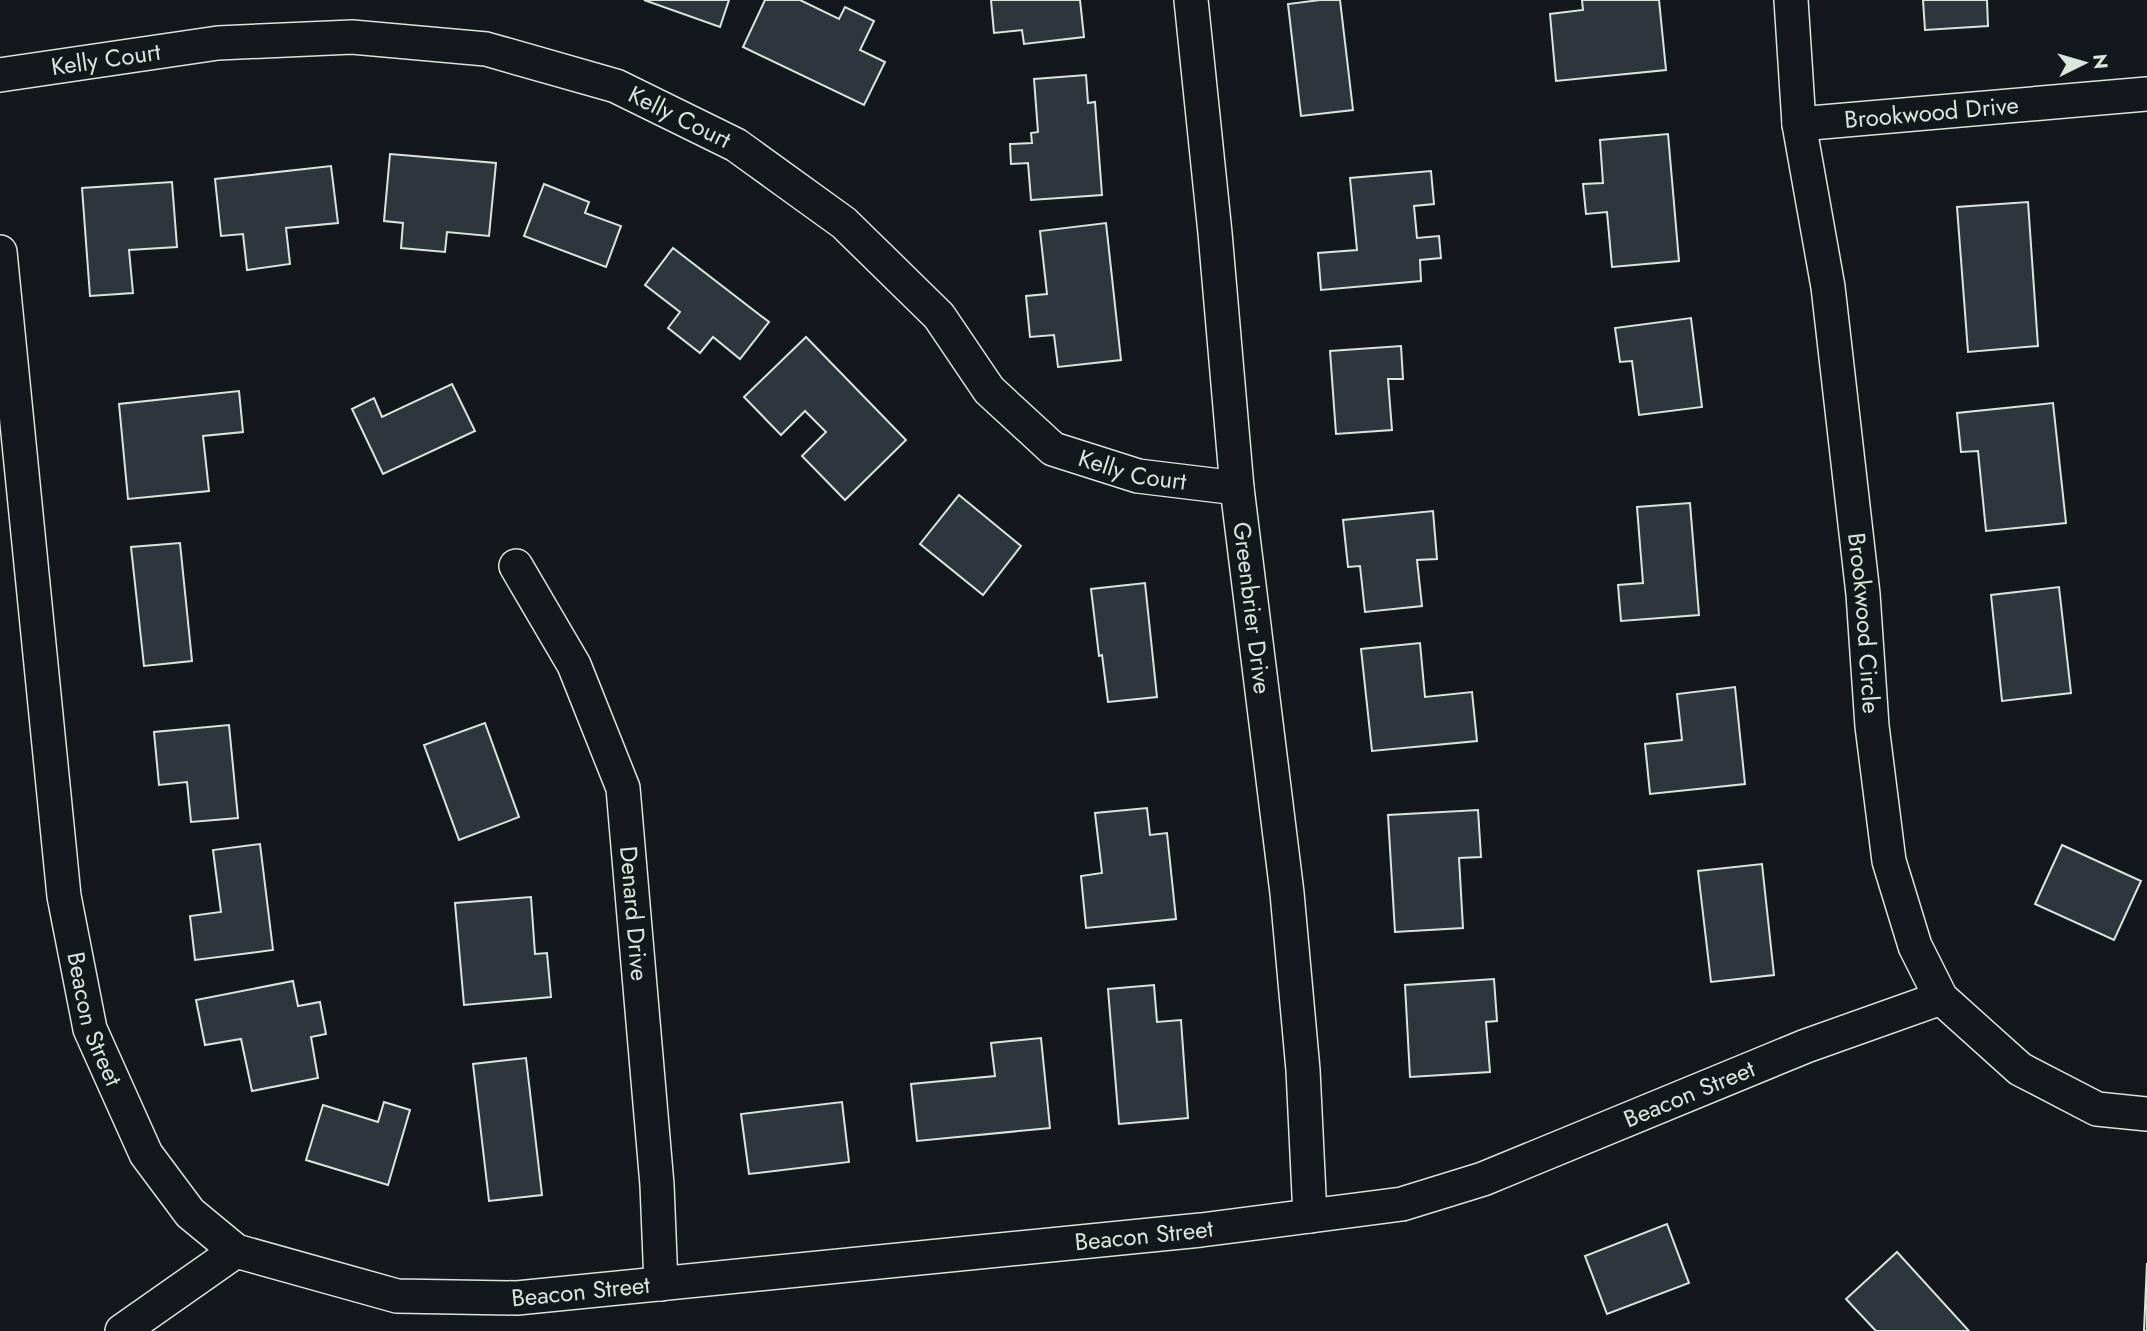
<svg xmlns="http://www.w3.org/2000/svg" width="2147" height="1331" viewBox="0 0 2147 1331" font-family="Jost,sans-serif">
<rect width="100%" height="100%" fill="#14181c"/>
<g fill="#2c363c" stroke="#d8e6dc" stroke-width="2">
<path d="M644,0h85l-9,27z"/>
<path d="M765,0h35l39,19 6,-12 29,14 -14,29 25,12 -21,43 -121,-58z"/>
<path d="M991,0h89l4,37 -60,7 -2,-14 -28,3z"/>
<path d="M1320,0h20l13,110 -52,6 -13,-112z"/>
<path d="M1582,0h77l7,70 -110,11 -6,-67 33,-4z"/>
<path d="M1923,0h64l1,26 -63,4z"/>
<path d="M1086,75l2,28 7,-1 7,93 -71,5 -3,-37 -17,1 -1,-20 22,-1 -1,-10 7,-1 -4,-53z"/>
<path d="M1668,134l11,127 -67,6 -5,-55 -21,2 -3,-30 20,-1 -3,-43z"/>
<path d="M390,154l106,9 -7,73 -42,-4 -2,20 -44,-4 2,-25 -19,-2z"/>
<path d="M331,166l7,57 -52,5 4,36 -43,6 -4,-36 -22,2 -6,-57z"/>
<path d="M1431,171l3,33 -20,2 3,32 22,-2 2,22 -21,2 1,21 -100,9 -3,-37 39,-3 -7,-72z"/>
<path d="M172,182l5,65 -48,3 4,43 -43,3 -8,-108z"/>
<path d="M544,184l45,18 -4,11 36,13 -15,41 -82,-31z"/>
<path d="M2028,202l10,144 -70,6 -11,-145z"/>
<path d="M1106,223l15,137 -63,7 -4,-32 -24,2 -4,-41 21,-2 -7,-63z"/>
<path d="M673,248l96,74 -29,37 -27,-22 -13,16 -32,-25 12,-16 -35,-27z"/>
<path d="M1691,318l11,89 -63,8 -7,-54 -12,1 -5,-34z"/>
<path d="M806,337l100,103 -61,60 -43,-44 24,-24 -21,-21 -24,24 -37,-38z"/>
<path d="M1401,346l2,33h-15l4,51 -56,4 -6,-83z"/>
<path d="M452,384l23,47 -92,43 -31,-65 22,-11 8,19z"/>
<path d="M239,391l4,41 -40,4 6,55 -81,8 -9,-95z"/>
<path d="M2053,403l13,120 -80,8 -8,-80 -17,1 -4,-39z"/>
<path d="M959,495l62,51 -38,49 -63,-51z"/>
<path d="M1690,503l9,112 -78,6 -3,-36 25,-2 -6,-76z"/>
<path d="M1433,511l4,48 -20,1 5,46 -57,6 -5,-46 -12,1 -5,-47z"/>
<path d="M180,543l12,118 -48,5 -13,-119z"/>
<path d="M1145,583l12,114 -49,5 -6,-47 -3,1 -8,-67z"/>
<path d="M2059,587l12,106 -69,8 -11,-106z"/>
<path d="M1420,643l5,54 47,-5 5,49 -105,10 -11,-102z"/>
<path d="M1735,687l10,97 -95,10 -5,-50 37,-4 -5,-46z"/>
<path d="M485,723l34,94 -60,23 -35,-95z"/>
<path d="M229,725l9,93 -47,4 -4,-40 -28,3 -5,-53z"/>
<path d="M1147,808l3,27 17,-2 9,86 -90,9 -5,-52 21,-3 -7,-60z"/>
<path d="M1478,810l3,47 -22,1 4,70 -68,4 -7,-117z"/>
<path d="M260,844l13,106 -78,10 -5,-44 31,-4 -8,-62z"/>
<path d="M2062,845l79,36 -27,59 -79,-36z"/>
<path d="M1762,864l12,111 -63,7 -13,-111z"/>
<path d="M531,897l4,57 12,-1 4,44 -87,8 -9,-102z"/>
<path d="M1494,979l3,42 -11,1 4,50 -80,5 -5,-92z"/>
<path d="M293,981l5,25 22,-4 6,32 -15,3 7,41 -66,13 -11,-52 -36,6 -9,-45z"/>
<path d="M1154,985l3,37 24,-2 7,98 -69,6 -11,-135z"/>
<path d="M1041,1038l9,90 -133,13 -6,-57 84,-8 -4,-33z"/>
<path d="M526,1058l16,137 -53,6 -16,-137z"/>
<path d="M384,1102l26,8 -22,75 -82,-25 17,-55 55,17z"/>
<path d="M842,1102l7,60 -100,12 -8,-60z"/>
<path d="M1667,1224l22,59 -82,31 -22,-58z"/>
<path d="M1897,1252l72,79h-93l-30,-32z"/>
<path d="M2147,1263v68h-3z"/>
</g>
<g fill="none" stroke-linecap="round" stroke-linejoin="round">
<defs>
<g id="street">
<path id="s1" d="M1191,0l24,233 22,255 50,405 16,177 7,146"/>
<path id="s2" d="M1791,0l8,124 29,163 35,307 9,132 17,135 26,85 26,52 79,71 77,40 50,5"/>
<path id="s3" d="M0,75l218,-32 134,-6 134,12 130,37 120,59 108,78 95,93 50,74 64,59 85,27 99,12"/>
<path id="s4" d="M1799,124l348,-30"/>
<path id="s5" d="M0,252l64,644 26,133 56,125 44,59 46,38 161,45 120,2 684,-68 201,-26 81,-25 323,-133 135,-48"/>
<path id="s6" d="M516,566l58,99 49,123 34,397 4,99"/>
<path d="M122,1331l114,-80"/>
</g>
</defs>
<use href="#street" stroke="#d8e6dc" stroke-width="36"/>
<use href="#street" stroke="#14181c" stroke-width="33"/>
</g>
<g text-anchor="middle" stroke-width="5" stroke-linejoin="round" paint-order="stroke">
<g font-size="24" fill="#d8e6dc" stroke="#14181c">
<text dy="8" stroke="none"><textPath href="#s3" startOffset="107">Kelly Court</textPath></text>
<text dy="8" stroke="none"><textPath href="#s4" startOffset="133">Brookwood Drive</textPath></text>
<text dy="8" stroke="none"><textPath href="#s3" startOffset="695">Kelly Court</textPath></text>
<text dy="8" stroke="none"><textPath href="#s3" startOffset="1283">Kelly Court</textPath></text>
<text dy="8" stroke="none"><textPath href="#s1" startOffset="611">Greenbrier Drive</textPath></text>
<text dy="8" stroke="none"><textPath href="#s2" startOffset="628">Brookwood Circle</textPath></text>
<text dy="8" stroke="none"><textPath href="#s6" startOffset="373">Denard Drive</textPath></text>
<text dy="8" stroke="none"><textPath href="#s5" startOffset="774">Beacon Street</textPath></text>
<text dy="8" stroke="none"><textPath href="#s5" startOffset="2538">Beacon Street</textPath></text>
<text dy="8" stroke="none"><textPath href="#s5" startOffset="1970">Beacon Street</textPath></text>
<text dy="8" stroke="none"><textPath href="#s5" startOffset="1404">Beacon Street</textPath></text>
</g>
</g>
<g transform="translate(2084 63) rotate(85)" stroke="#14181c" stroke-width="5" paint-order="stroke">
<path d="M0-5L12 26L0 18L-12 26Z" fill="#d8e6dc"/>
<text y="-10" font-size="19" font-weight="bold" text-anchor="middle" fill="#d8e6dc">N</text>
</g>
</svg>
